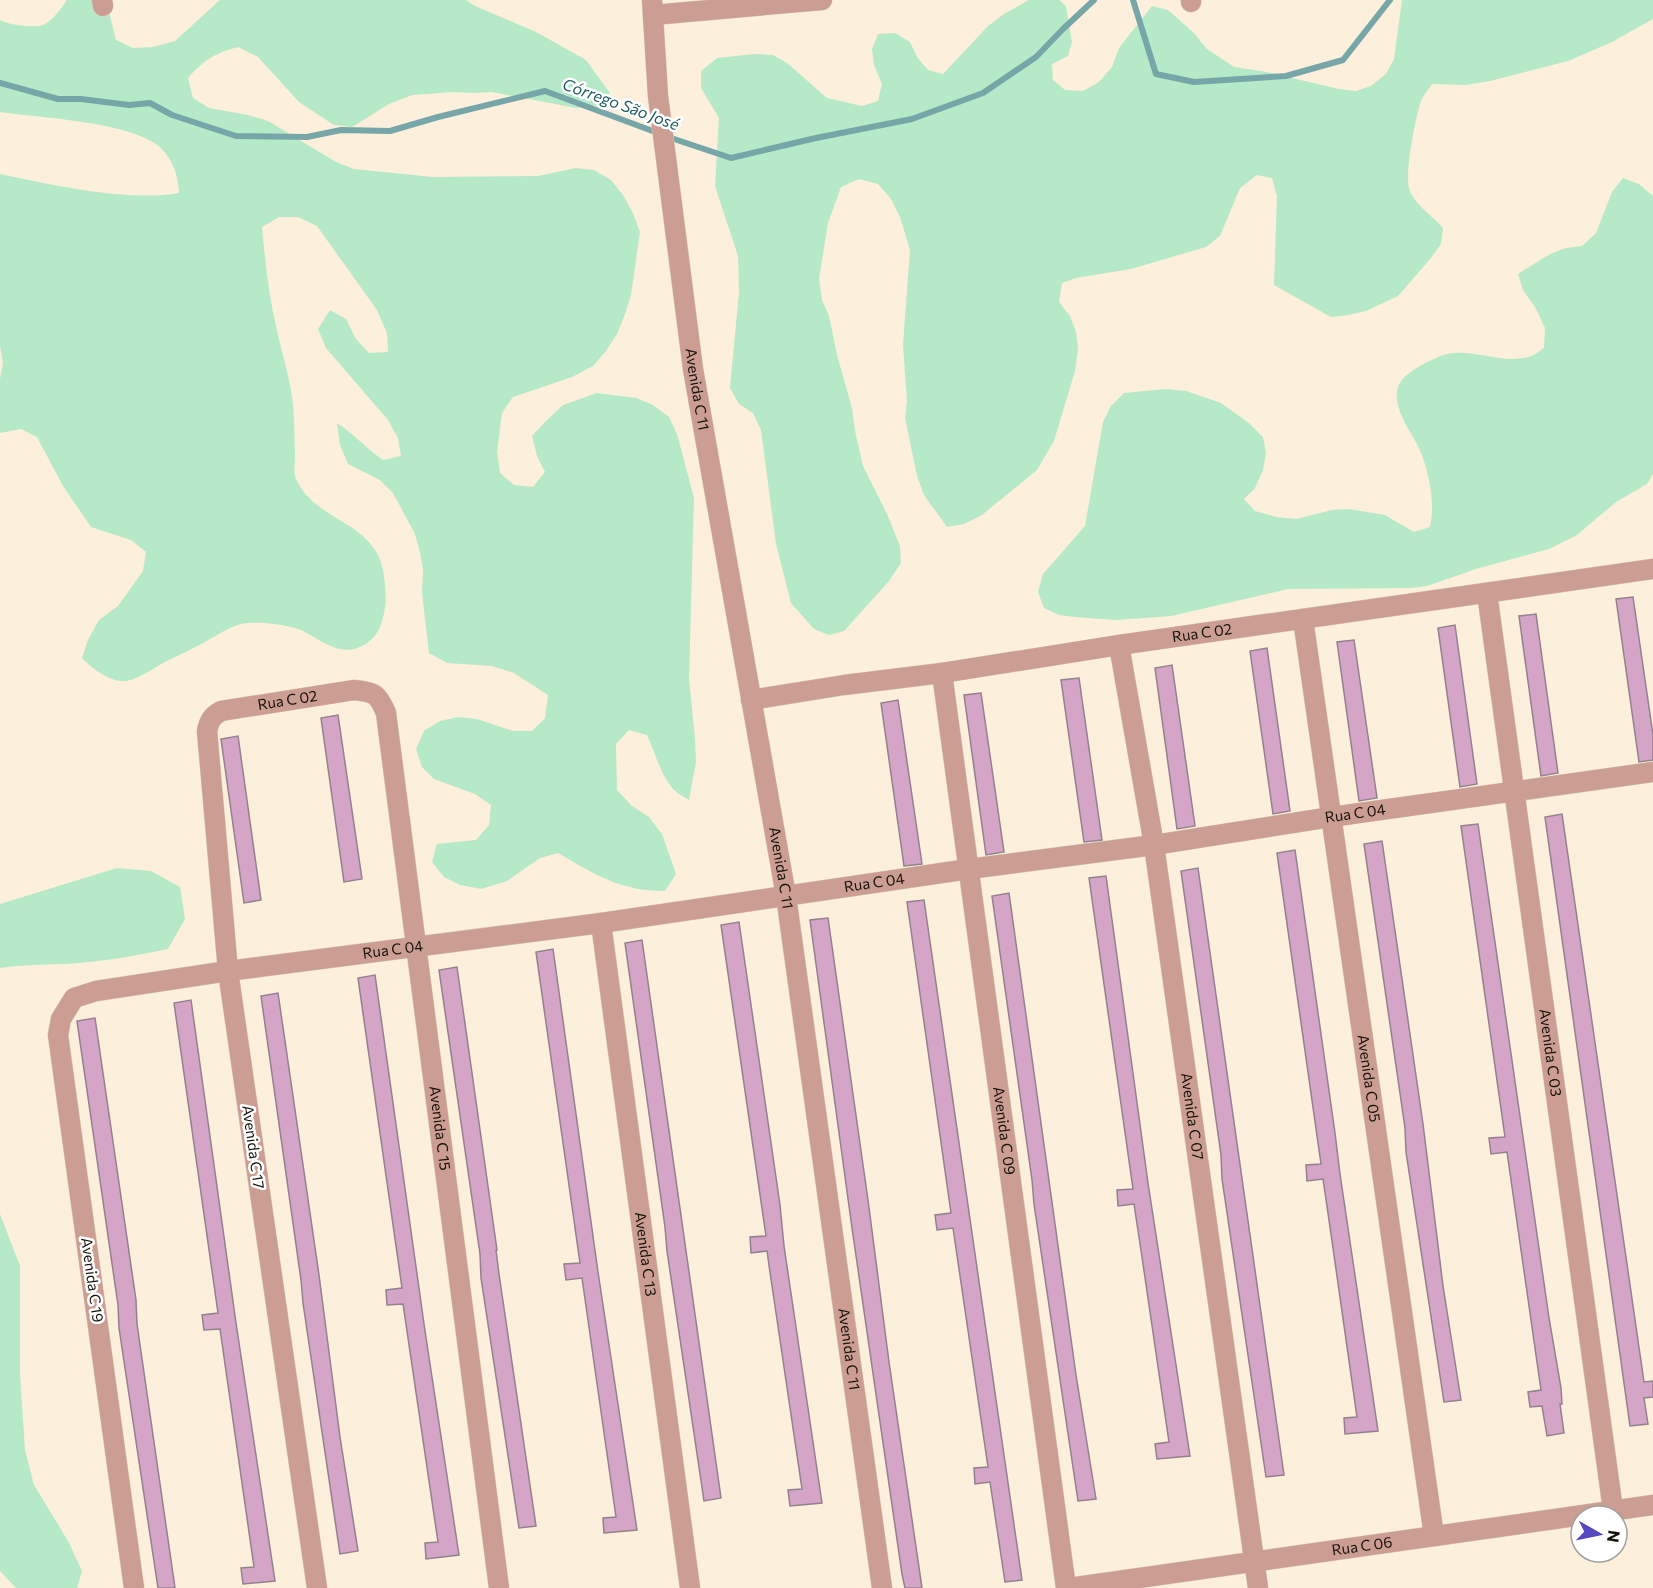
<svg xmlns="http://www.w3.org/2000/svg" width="1653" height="1588" viewBox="0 0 1653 1588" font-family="Commissioner,sans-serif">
<rect width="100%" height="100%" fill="#fcefdb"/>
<g fill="#b6e9c8">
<path d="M67,0h39l10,40 17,8 20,-1 22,-6 45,-41h246l9,6 61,26 50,28 24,33 -13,12 -21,3 -84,-16 -19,1 -20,-1 -41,3 -23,9 -37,23 -18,-2 -35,-23 -41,-45 -20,-10c-23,6 -34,13 -50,31l5,20 16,10 39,7 20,6 68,41 18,7 79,8 105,-1 38,-8 18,2 17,10 12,15 10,18 7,19 -9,63 -6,19 -8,20 -11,17 -13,15 -21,11 -59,20 -11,16 -5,39 3,21 14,12 19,2 12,-15 -8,-16 -5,-20 14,-15 17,-16 34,-12 39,5 17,7 16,12 8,17 17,64 -5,180 6,61 1,23 -7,38c-5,-3 -12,-7 -16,-11 -13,-15 -18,-37 -26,-54l-18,-5 -13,14 1,46 15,16 17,11 13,17 14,40 -11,17c-45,0 -69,-16 -107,-38l-18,5 -33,23 -26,8 -21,-4 -16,-8 -12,-15 5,-18 39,-4 13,-15 2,-20 -16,-11 -41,-15 -12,-12 -6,-18 8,-18 16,-10 18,-4 19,2 36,12h19l13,-13 3,-23 -34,-22 -22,-7 -45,-3 -18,-10 -7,-60 1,-23 -3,-18 -5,-18 -22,-41 -13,-13 -32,-16 -8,-19 -3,-22c17,11 29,25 46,37l18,-4 -3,-18 -10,-18 -62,-72 -8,-19 12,-19 16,9 10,20 13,14 19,-1 -1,-19 -10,-23 -60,-84 -19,-9h-19l-17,10c3,35 7,70 15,104 5,22 12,44 15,66 3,20 2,39 3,59 0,7 -2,16 1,23 21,47 87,40 89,106 1,12 1,24 -3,36 -5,21 -28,35 -49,26 -11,-4 -21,-12 -32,-17 -17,-6 -37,-8 -54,-7 -13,1 -26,10 -37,16 -15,9 -29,15 -45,23 -10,5 -20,13 -32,17 -18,8 -39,-9 -51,-21l6,-18 11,-20 19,-14 25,-35 3,-19 -15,-12 -40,-13 -28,-41 -26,-49 -16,-8 -21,4v-54l3,-16 -3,-17v-172c53,11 126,28 179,19 -1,-21 -8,-39 -26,-51 -36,-21 -111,-24 -153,-30v-92c7,5 35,8 43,5 10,-4 18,-17 24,-25z"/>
<path d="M1029,0h30l7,6 6,36 -4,14 -16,8 1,16 12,10 18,1 16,-9 13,-15 7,-19 33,-42 16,4 26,23 13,16 27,18 33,5 72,17 17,2 15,-5 15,-12 8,-15 8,-59h251v19l-41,23 -44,19 -78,20 -25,4 -33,-1c-4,6 -10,13 -12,20 -5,17 -15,68 -11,84 4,16 24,28 34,40l-2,16 -10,14 -33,38 -32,15 -18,4 -17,2 -57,-32 3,-89 -5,-18 -15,-3 -17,13 -20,48 -14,11 -75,22 -55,9 -14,5 -3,19 11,14 6,16 2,17 -3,22 -21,70 -17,29 -55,45 -18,9 -17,3 -23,-32 -7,-19 -12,-58 2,-16 -4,-57 7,-95 -10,-33 -9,-18 -13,-15 -19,-5 -18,8 -13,36 -9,56 3,21 7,16 8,39 15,53 3,23 8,35 24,48 13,32 1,17 -12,18 -45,50 -15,4 -15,-6 -23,-26 -15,-59 -15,-114 -8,-17 -14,-9 -9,-16 9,-96 -1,-36 -23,-70 4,-68 -18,-30v-17l16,-13 38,-4 18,1 14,8 40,35 35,8 16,-5 4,-17 -8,-19 -2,-16 6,-15 17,-1 15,9 7,15 11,13 15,4 45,-48 16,-12z"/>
<path d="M1623,178l16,6 14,12v278l-6,10 -31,18 -39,33 -28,14 -73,20 -49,17 -16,2 -123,1 -117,27 -55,4 -41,-3 -16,-2 -15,-7 -6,-16 5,-18 42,-48 18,-104 8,-16 13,-13 42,-4 20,2 35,12 29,21 13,13 3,16 -3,17 -8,18 -11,11 11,12 21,6 20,2 36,-9 16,-1 37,6 29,17 16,-5c5,-24 0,-48 -8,-72 -7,-20 -31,-45 -24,-68 5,-14 27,-24 40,-30 27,-13 61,8 90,0 6,-1 11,-6 16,-9l1,-20 -10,-21 -12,-17 -5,-16 32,-20 16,-6 16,-2 14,-13 16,-41z"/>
<path d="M117,868l34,3 29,16 5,32 -17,30c-33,7 -68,13 -102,15 -23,0 -44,1 -66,4v-64z"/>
<path d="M0,1214l20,52v109l5,75 9,35 34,56 14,30 -5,17h-61l-16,-17z"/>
</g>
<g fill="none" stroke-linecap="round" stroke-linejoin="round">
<g stroke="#76a6a8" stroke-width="6">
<path d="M1133,0l23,74 38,8 92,-6 57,-16 47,-60"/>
<path d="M0,83l58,16h23l48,6 21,-2 22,12 64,21 71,1 34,-7 49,1 48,-14 107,-26 113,42"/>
<path d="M668,137l63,21 85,-20 96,-19 71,-26 53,-36 27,-28 31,-29"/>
</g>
</g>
<g fill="#d4a5c7" stroke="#94818e" stroke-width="1.5">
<path d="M1633,597l20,138v25l-14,2 -23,-163z"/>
<path d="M1536,614l22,159 -17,3 -22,-160z"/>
<path d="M1455,625l22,159 -17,3 -22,-159z"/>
<path d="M1354,640l23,158 -18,3 -22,-159z"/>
<path d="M1267,648l23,163 -17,3 -23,-163z"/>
<path d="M1172,665l23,161 -18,3 -22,-161z"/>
<path d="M1079,678l23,162 -18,2 -23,-162z"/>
<path d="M981,693l23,159 -18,3 -22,-160z"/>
<path d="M898,700l24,164 -18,2 -23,-163z"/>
<path d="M338,715l24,164 -18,3 -23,-164z"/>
<path d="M238,736l23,164 -17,3 -23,-164z"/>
<path d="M1562,814l82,568 9,-1v16l-9,1 4,26 -18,2 -85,-609z"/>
<path d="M1478,824l71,494 12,70 1,16h-2l4,29 -17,3 -5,-30 -12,1 -2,-15 13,-2 -34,-238 -16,2 -2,-16 16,-1 -44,-311z"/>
<path d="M1382,841l41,283 20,162 18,114 -17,2 -38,-250 -1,-24 -41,-284z"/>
<path d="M1295,850l40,283 5,41 38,257 -33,3 -1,-16 13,-1 -27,-190 -7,-48 -16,2 -1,-16 15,-1 -44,-311z"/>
<path d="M1198,868l86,607 -18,2 -44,-298 -1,-24 -40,-284z"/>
<path d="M1106,876l42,307 42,273 -33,3 -2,-15 14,-2 -27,-185 -8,-53 -16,2 -1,-16 16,-1 -44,-311z"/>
<path d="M1009,893l67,482 20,124 -18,2 -44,-297 -2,-24 -40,-284z"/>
<path d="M924,900l98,680 -17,2 -15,-100 -15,2 -1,-16 14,-1 -35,-239 -16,2 -2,-15 16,-2 -44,-311z"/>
<path d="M828,918l40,282 21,162 33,226h-17l-3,-14 -50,-346 -42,-308z"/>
<path d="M739,922l41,283 4,41 38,257 -32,3 -2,-16 14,-1 -31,-210 -4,-28 -16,2 -1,-16 16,-1 -45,-311z"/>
<path d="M642,940l79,558 -17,3 -37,-250 -2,-24 -40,-284z"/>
<path d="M553,949l45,323 39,258 -33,3 -1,-15 13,-1 -34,-239 -16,2 -2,-16 16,-1 -44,-311z"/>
<path d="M457,967l40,283h-1l3,24 37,252 -17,2 -38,-250 -1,-24 -41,-284z"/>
<path d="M375,975l50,356 34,224 -33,4 -1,-16 13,-1 -35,-238 -16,1 -1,-15 16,-2 -44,-310z"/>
<path d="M278,993l41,282 21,162 18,114 -18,3 -37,-251 -2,-23 -40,-284z"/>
<path d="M191,1000l45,323 39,258 -32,3 -2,-16 13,-1 -34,-238 -16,1 -2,-15 16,-2 -44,-310z"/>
<path d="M95,1018l41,282 1,24 38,264h-17l-39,-260 -1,-23 -41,-284z"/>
</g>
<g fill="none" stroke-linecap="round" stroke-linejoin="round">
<defs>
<g id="minor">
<path d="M102,0l1,6"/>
<path id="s1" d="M652,0l6,96 35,273 93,527 96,692"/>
<path d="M1191,2v-2"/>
<path d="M653,15l169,-15"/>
<path id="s2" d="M1487,593l126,917"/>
<path id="s3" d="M1303,619l131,917"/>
<path id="s4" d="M1119,645l35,200 104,743"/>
<path id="s5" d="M942,673l124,915"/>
<path id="s6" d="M751,700l93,-15 98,-12 177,-28 534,-76"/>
<path id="s7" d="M601,923l89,665"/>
<path id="s8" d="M134,1588l-76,-553 3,-16 13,-21 22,-7 132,-20 373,-48 368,-54 185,-24 177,-28 322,-45"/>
<path id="s9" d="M317,1588l-89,-617 -21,-240c2,-10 5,-15 14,-20l133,-21c21,2 24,4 32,23l113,875"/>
<path id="s10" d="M1069,1588l584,-83"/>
</g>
</defs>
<use href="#minor" stroke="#d7ccba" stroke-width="21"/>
<use href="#minor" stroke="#cc9d93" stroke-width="20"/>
</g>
<g text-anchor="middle" stroke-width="5" stroke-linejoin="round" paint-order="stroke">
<g font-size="15" fill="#16120b" stroke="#fff">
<text dy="5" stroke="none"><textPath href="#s1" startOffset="392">Avenida C 11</textPath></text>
<text dy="5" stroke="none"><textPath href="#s6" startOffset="456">Rua C 02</textPath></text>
<text dy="5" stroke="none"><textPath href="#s9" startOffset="957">Rua C 02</textPath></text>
<text dy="5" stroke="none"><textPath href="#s8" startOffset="1894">Rua C 04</textPath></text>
<text dy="5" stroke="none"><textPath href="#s1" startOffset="878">Avenida C 11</textPath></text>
<text dy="5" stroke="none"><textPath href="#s8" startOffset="1408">Rua C 04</textPath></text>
<text dy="5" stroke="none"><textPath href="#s8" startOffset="922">Rua C 04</textPath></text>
<text dy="5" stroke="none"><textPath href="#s2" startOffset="464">Avenida C 03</textPath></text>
<text dy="5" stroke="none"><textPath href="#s3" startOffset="464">Avenida C 05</textPath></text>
<text dy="5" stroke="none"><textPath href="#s4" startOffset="477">Avenida C 07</textPath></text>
<text dy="5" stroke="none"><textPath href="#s9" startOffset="1486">Avenida C 15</textPath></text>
<text dy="5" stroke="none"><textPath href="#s5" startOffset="462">Avenida C 09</textPath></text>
<text transform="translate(253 1147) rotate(82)" y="5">Avenida C 17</text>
<text dy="5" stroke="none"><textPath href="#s7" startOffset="334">Avenida C 13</textPath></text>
<text transform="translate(92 1280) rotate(82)" y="5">Avenida C 19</text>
<text dy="5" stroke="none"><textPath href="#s1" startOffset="1364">Avenida C 11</textPath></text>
<text dy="5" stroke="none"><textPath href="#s10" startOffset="296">Rua C 06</textPath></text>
</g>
<g font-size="16" font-style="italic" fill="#225e62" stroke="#fff">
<text transform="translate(621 104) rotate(20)" y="6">Córrego São José</text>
</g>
</g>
<g transform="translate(1599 1534) rotate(99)"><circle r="28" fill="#ffffff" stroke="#a2a09d" stroke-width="1.5"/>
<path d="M0-4.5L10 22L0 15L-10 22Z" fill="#5548c0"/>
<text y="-9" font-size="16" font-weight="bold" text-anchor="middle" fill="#16120b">N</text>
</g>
</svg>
